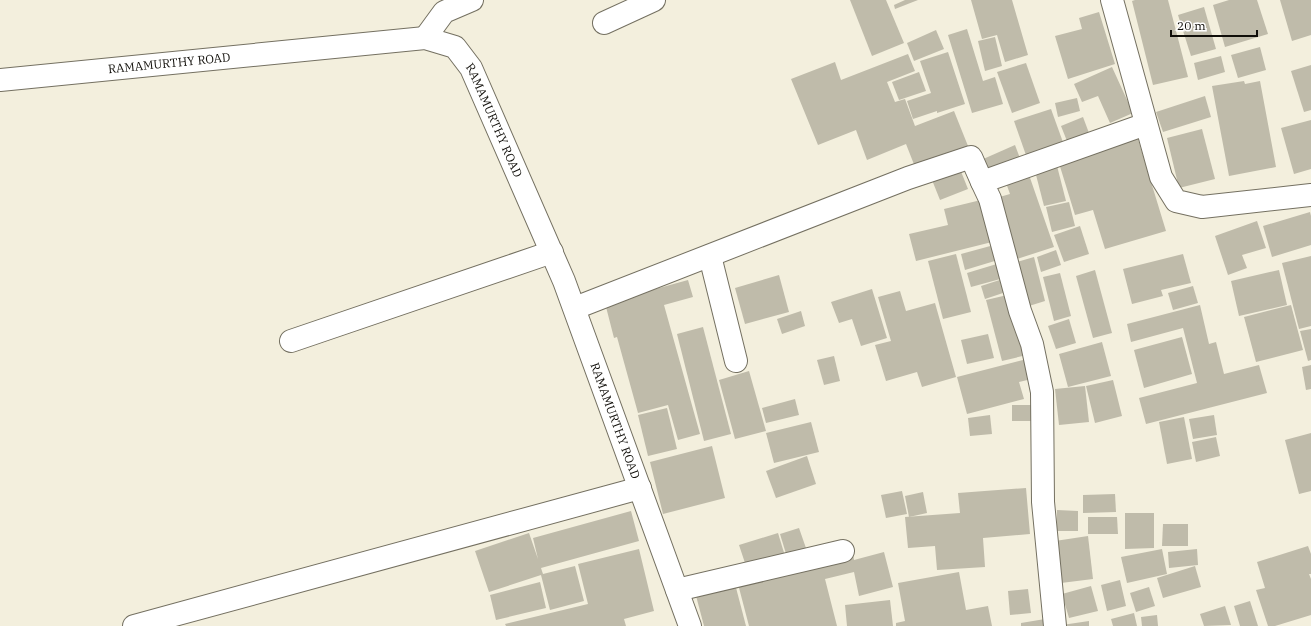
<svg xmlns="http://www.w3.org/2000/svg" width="1311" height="626" viewBox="0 0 1311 626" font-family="'IBM Plex Serif',serif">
<rect width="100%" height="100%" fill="#f3efdd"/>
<g fill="#bfbbaa">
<path d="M850,0h36l18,43 -32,13z"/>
<path d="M905,0h13l-23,9 -1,-4z"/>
<path d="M971,0h41l16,55 -23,7 -8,-27 -15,4z"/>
<path d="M1135,0h33l20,77 -35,8 -21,-84z"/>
<path d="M1229,0h28l11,34 -43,13 -12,-42z"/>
<path d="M1280,0h31v35l-19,6z"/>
<path d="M1204,7l12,42 -25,7 -13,-41z"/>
<path d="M1099,12l16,52 -47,15 -13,-43 27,-7 -3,-11z"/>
<path d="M967,29l16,52 12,-4 8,27 -31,9 -24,-78z"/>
<path d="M936,30l8,19 -30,12 -7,-18z"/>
<path d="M995,37l7,29 -17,5 -7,-30z"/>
<path d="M1260,47l6,23 -28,8 -7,-23z"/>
<path d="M948,52l17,52 -28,9v-2l-24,8 -6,-18 24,-8 -11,-32z"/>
<path d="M908,54l7,17 -28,11 8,20 10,-3 10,27 39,-15 16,40 -53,21 -11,-28 -39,16 -11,-30 -38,15 -27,-66 44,-17 6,18z"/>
<path d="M1221,56l4,16 -27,8 -4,-17z"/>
<path d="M1026,63l14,40 -28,10 -15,-41z"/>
<path d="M1311,65v45l-7,2 -13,-41z"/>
<path d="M1112,67l21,46 -23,10 -12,-27 -16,6 -8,-18z"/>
<path d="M919,72l7,19 -27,9 -7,-18z"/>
<path d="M1244,81l1,3 15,-3 16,86 -47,9 -17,-90z"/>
<path d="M1205,96l6,21 -48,15 -7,-20z"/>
<path d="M1077,98l3,13 -22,6 -3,-14z"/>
<path d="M1051,109l13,36 -37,13 -13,-37z"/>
<path d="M1083,117l6,16 -22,8 -6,-15z"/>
<path d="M1311,120v49l-17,5 -13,-46z"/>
<path d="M1202,129l13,50 -36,9 -12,-50z"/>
<path d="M1137,136l29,95 -61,18 -12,-39 -18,5 -17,-55z"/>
<path d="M1015,145l6,16 -34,14 -6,-15z"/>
<path d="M1056,162l10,39 -22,5 -10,-39z"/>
<path d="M958,164l10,25 -28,11 -10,-25z"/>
<path d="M1028,172l26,75 -37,12 -21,-61 14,-4 -5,-14z"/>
<path d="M985,199l11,42 -80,20 -7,-27 39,-9 -4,-16z"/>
<path d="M1069,202l6,24 -23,6 -6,-25z"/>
<path d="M1310,212l1,4v29l-39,12 -9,-31z"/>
<path d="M1257,221l9,27 -24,7 5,13 -19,7 -13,-39z"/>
<path d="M1080,226l9,28 -25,8 -10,-27z"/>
<path d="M994,245l4,15 -33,10 -4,-16z"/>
<path d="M1056,250l5,15 -20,7 -4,-15z"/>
<path d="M956,254l15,58 -28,7 -15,-58z"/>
<path d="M1183,254l8,29 -30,7 2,6 -31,8 -9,-35z"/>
<path d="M1311,256v70l-12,3 -17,-66z"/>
<path d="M1034,257l11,44 -16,5 -12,-44z"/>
<path d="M1000,263l4,15 -33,9 -4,-14z"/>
<path d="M1095,270l17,63 -19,5 -17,-62z"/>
<path d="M1279,270l8,35 -48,11 -8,-35z"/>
<path d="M1060,273l11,43 -17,5 -11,-44z"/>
<path d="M779,275l10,37 -44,12 -10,-36z"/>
<path d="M1009,277l3,13 -27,9 -4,-13z"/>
<path d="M688,280l5,17 -29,8 36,129 -22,6 -10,-35 -30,8 -21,-76 -3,1 -9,-35z"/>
<path d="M1193,286l5,17 -25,7 -5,-17z"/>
<path d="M872,289l15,49 -26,8 -9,-27 -13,4 -8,-21z"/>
<path d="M900,291l6,20 29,-8 21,74 -34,10 -5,-15 -31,9 -11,-36 16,-4 -13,-44z"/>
<path d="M1016,293l15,61 -29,7 -16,-61z"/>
<path d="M1200,305l9,39 7,-2 8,32 35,-9 8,28 -121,31 -7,-26 58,-15 -14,-55 -52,14 -4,-18z"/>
<path d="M1291,305l12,45 -47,12 -12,-45z"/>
<path d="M801,311l4,15 -23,8 -5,-15z"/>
<path d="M1069,319l7,24 -20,6 -8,-23z"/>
<path d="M703,327l28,107 -27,7 -27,-107z"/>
<path d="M1311,329v31l-3,1 -8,-30z"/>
<path d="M988,334l6,24 -27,6 -6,-24z"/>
<path d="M1182,337l10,37 -48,14 -10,-38z"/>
<path d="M1102,342l9,34 -43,11 -9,-33z"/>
<path d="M834,356l6,25 -16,4 -7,-25z"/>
<path d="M1031,358l5,20 -17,4 5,17 -57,15 -10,-37z"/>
<path d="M1311,365v24l-5,1 -4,-23z"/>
<path d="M749,371l17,60 -31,8 -16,-59z"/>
<path d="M1113,380l9,36 -27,7 -9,-37z"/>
<path d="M1085,386l4,36 -30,3 -4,-36z"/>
<path d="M795,399l4,16 -33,8 -4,-15z"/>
<path d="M1012,405h25l-1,16h-24z"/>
<path d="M667,408l10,41 -29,7 -10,-41z"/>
<path d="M990,415l2,19 -22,2 -2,-18z"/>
<path d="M1214,415l3,20 -24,4 -4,-20z"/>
<path d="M1184,417l8,42 -25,5 -8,-42z"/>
<path d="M811,422l8,30 -45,11 -8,-30z"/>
<path d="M1311,433v58l-12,3 -14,-54z"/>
<path d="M1216,437l4,19 -24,6 -4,-20z"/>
<path d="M712,446l13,52 -62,16 -13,-52z"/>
<path d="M807,456l9,28 -40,14 -10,-27z"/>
<path d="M1026,488l4,46 -47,4 2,29 -48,3 -2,-24 -27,2 -3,-31 55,-4 -2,-20z"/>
<path d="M902,491l5,23 -21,4 -5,-23z"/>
<path d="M923,492l4,21 -18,4 -4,-21z"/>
<path d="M1115,494l1,18 -33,1v-18z"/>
<path d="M1057,510l21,1v20h-21z"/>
<path d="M631,511l8,30 -98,27 2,6 32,-8 9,35 -34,9 -9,-35 -52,17 -14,-41 54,-18 9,26 -5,-21z"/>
<path d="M1125,513h29v35l-29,1z"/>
<path d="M1088,517h29l1,17h-30z"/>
<path d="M1163,524h25v22h-26z"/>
<path d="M799,528l8,23 -20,6 -7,-23z"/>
<path d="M778,533l7,23 -38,13 -8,-24z"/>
<path d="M1088,536l5,43 -32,4 -6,-42z"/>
<path d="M1308,546l3,8v20h-2l2,5v36l-36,11h-7l-12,-36 9,-2 -8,-26z"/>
<path d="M639,549l15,62 -30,8 2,7h-120l-1,-2 83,-20 -10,-40z"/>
<path d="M1162,549l5,25 -40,9 -6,-26z"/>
<path d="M1197,549l1,16 -29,3 -1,-16z"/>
<path d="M884,552l9,35 -34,9 -5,-24 -29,7 12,47h-88l-11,-42 115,-30 1,6z"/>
<path d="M1195,566l6,21 -38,11 -6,-20z"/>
<path d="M959,572l7,38 22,-4 4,20h-96v-3l9,-2 -7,-38z"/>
<path d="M734,580l12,46h-42l-9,-34z"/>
<path d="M1120,580l6,26 -19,5 -6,-26z"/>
<path d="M540,582l6,26 -50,12 -6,-25z"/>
<path d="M1091,586l7,25 -29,7 -7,-24z"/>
<path d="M1149,587l6,19 -19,6 -6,-19z"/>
<path d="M1028,589l3,24 -21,2 -2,-24z"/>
<path d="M890,600l3,26h-46l-2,-21z"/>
<path d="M1250,601l8,25h-18l-6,-20z"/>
<path d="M1225,606l6,19 -27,1 -4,-12z"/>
<path d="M1134,613l3,13h-24l-2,-7z"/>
<path d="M1157,615l1,11h-16l-1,-9z"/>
<path d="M1045,619l1,7h-25v-3z"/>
<path d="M1089,621v5h-27v-1z"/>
</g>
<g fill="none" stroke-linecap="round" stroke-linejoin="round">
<defs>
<g id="minor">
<path d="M1112,0l49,177 15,24 26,6 109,-12"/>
<path d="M604,23l50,-23"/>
<path d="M425,38l19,-26 28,-12"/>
<path id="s1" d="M0,80l425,-42 30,9 16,21 93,213 126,345"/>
<path d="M710,256l26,105"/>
<path d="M575,308l333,-130 63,-21 11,25"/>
<path d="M291,341l261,-89"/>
<path d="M677,590l166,-39"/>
<path d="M134,626l506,-138"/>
<path d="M1055,626l-12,-124 -1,-110 -10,-48 -12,-33 -30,-112 -8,-17 164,-58"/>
</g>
</defs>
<use href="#minor" stroke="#747061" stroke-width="24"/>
<use href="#minor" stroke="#fff" stroke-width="22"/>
</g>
<g text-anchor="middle" stroke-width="3" stroke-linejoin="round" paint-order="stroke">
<g font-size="12" fill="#100e09" stroke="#fff">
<text dy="4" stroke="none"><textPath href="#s1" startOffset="170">RAMAMURTHY ROAD</textPath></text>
<text dy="4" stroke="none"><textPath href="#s1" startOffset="542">RAMAMURTHY ROAD</textPath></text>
<text dy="4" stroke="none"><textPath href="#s1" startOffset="866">RAMAMURTHY ROAD</textPath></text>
</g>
</g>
<path d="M1171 30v6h86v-6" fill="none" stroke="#100e09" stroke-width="2"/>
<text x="1177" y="30" font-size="12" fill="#100e09" stroke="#ffffff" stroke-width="3" paint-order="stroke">20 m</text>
</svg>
